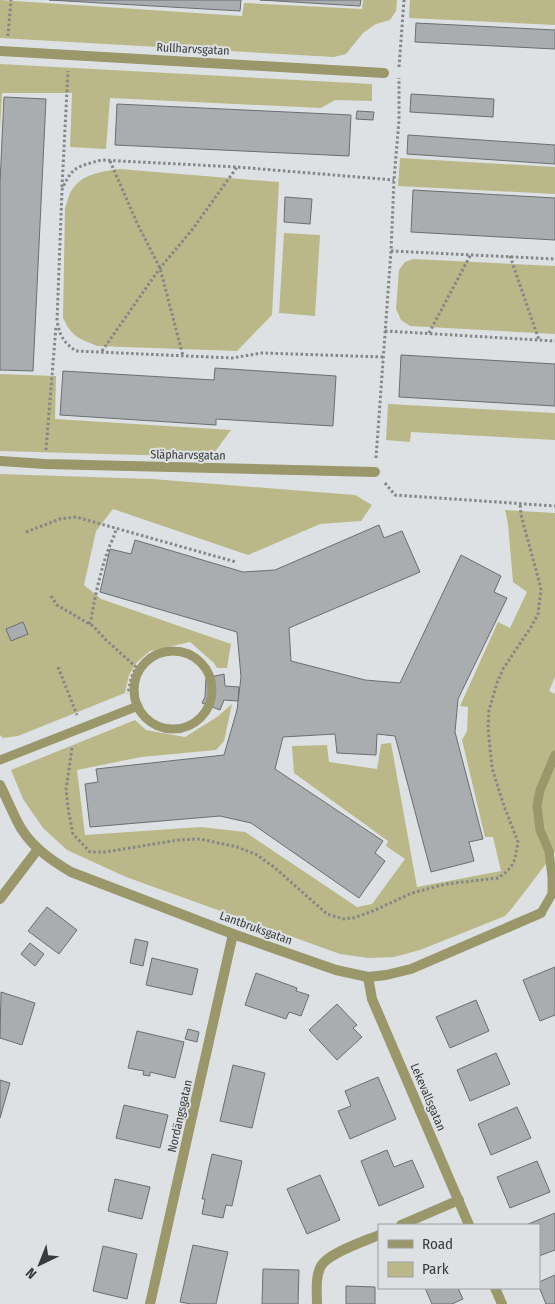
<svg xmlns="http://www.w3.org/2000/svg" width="555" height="1304" viewBox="0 0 555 1304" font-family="'Fira Sans Condensed',sans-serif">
<rect width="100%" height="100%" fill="#dee1e3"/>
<g fill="#bab888">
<path d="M0,0l242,16 2,-13 118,6 1,-9h34l-1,11 -6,9 -14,4 -13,9 -17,21 -12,3 -334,-19z"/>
<path d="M410,0h145v25l-146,-7z"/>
<path d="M0,64l372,20v17l-37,-1 -14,8 -211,-10 -4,51 -36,-2 2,-54h-70l-2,37z"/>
<path d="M400,158l155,9v27l-157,-8z"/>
<path d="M119,169l160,13 -7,133 -35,36 -140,-5c-19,-8 -25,-9 -34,-28l2,-110c2,-5 3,-10 5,-15 10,-19 30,-21 49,-24z"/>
<path d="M284,233l36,2 -5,81 -36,-3z"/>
<path d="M413,259l142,7v68l-145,-8 -9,-6 -5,-11 3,-39 6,-8z"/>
<path d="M0,374l56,2 -1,43 176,11 -20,27 -211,-6z"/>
<path d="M388,404l167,9v27l-144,-8 -1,10 -24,-2z"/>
<path d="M0,474l152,5 203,16 17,10 -11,16 -41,3 -72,31 -135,-46 -17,22 -12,54 17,14 130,45 -4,24h-10l-3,-5 -24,-21 -40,9 -13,11 -8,13 -4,18 -107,43 -15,2 -3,-3z"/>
<path d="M505,510l50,3v164l-6,14 6,3v158l-42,55 -8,9 -85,34 -26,7 -26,1 -28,-4 -214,-77 -59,-27 -24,-22 -20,-29 -12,-29 124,-50 11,10 39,7 32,-20 15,-13 -8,37 -8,9 -75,7 -64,13 8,65 116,-8 44,5 112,75 15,-3 33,-45 -19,-13 2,-5 -94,-68 -2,-27 35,-1 2,17 48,7 4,-25 10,-1 26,144 84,-16 -8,-34h-8l-23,-97 5,-9 1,-24 -8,-1 38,-84 12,6 17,-36 -14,-10 -5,-58z"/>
</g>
<g fill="#aaadaf" stroke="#6b6e70">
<path d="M49,0h192l-1,11z"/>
<path d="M260,0h101l-1,6z"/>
<path d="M416,23l139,7v19l-140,-7z"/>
<path d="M411,94l83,5 -1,18 -83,-5z"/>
<path d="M4,97l42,2 -13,272 -33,-1v-187z"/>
<path d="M117,104l234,11 -2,41 -234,-11z"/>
<path d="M357,111l17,1 -1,8 -17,-1z"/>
<path d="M408,135l147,10v19l-148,-10z"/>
<path d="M413,190l142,8v42l-144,-8z"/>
<path d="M285,197l27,2 -2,25 -26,-2z"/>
<path d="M401,355l154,9v42l-156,-9z"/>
<path d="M215,368l121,8 -3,50 -117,-7v6l-156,-10 3,-44 151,9z"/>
<path d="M379,525l5,13 18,-7 18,41 -131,56 2,33 74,19 35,3 61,-128 40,21 -7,16 13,6 -49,101 -3,33 28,107 -14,3 5,19 -43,11 -36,-136 -18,-2 -1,21 -39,-2 -2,-19 -52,3 -8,32 108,72 -8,12 10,8 -26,37 -108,-75 -31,-7 -130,11 -5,-43 13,-2 -2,-13 128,-14 13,-45 4,-33 -4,-45 -137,-40 10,-43 21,5 4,-14 108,32 32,-2z"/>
<path d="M23,622l5,12 -17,7 -5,-12z"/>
<path d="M224,674l1,12 14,1 -1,14 -14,-1 -4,10 -18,-7 3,-6 1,-19z"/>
<path d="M47,907l30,23 -18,24 -31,-23z"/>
<path d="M135,939l13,3 -5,24 -13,-3z"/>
<path d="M30,943l14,11 -9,12 -14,-12z"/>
<path d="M152,958l46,11 -6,26 -46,-10z"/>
<path d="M555,967v48l-15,6 -17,-41z"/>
<path d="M256,973l41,15 -1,3 13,4 -8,21 -12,-4 -3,7 -41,-14z"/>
<path d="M1,992l34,11 -13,42 -22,-7z"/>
<path d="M476,1000l13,31 -39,17 -14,-31z"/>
<path d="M337,1004l20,21 -4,3 9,9 -25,23 -28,-30z"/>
<path d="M188,1029l11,3 -2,10 -12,-3z"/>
<path d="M137,1031l47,11 -9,36 -25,-6v4l-7,-1 1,-4 -16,-3z"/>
<path d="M496,1053l14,31 -40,17 -13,-31z"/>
<path d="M233,1065l32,8 -13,55 -32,-7z"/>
<path d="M378,1077l18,42 -46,20 -12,-28 13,-5 -6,-15z"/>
<path d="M0,1080l10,3 -10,35z"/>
<path d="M124,1105l44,10 -8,33 -44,-10z"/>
<path d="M517,1107l14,31 -40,17 -13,-31z"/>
<path d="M387,1150l7,17 18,-7 12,27 -45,19 -18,-45z"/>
<path d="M212,1154l30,7 -10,45 -6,-1 -3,13 -21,-4 3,-15h-3z"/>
<path d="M537,1161l13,31 -40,16 -13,-31z"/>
<path d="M320,1175l20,45 -33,14 -20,-45z"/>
<path d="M115,1179l35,8 -8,32 -34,-8z"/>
<path d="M555,1213v37l-16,6v-31h-13z"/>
<path d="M193,1245l35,7 -12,52h-25l-11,-2z"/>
<path d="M103,1246l34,8 -10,45 -34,-8z"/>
<path d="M263,1269l36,1 -1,34h-36z"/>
<path d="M555,1275v29h-9l-7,-17v-5z"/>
<path d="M346,1286l29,1v17h-29z"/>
<path d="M425,1288h33l5,11 -11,5h-20z"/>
</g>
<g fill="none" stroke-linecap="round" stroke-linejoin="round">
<g stroke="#848687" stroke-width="3" stroke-dasharray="2.5 2.5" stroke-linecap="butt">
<path d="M8,36l3,-36"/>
<path d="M399,67l5,-67"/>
<path d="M110,161l28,64 22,43 23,88"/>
<path d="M62,187l6,-116"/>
<path d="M391,251l164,8"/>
<path d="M510,256l29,84"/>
<path d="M385,331l170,10"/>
<path d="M429,333l42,-79"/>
<path d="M102,351l58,-83 32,-38 45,-63"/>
<path d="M383,357l-121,-4 -30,5 -156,-7c-13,-9 -16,-15 -19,-30l5,-131c10,-24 15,-23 39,-30l136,7 157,13"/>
<path d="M46,450l10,-124"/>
<path d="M376,458l15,-207 3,-71 5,-60v-42"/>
<path d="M385,483l10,12 160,11"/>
<path d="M26,532l34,-13 16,-2 160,45"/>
<path d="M51,596l6,9 36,21 13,14 30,27 -5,11 -3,16"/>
<path d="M89,624l2,-4c4,-24 9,-47 17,-70 2,-7 7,-13 8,-22"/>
<path d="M58,667l19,48"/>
<path d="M72,748l-6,42 3,24 4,20 17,18h15l73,-12 22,-1 37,8 20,8 17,12 53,47 17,5 9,-1 20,-7 39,-18 34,-9 52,-6 7,-5 6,-6 4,-8 3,-17 -15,-39 -11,-35 -4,-40 1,-18 8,-27 6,-14 28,-42 7,-13 3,-24 -2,-9 -18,-66 -1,-12"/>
</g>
<g stroke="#9a976b" stroke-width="9">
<circle cx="173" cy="690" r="39"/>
<path d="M0,760l138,-54"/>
<path d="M541,913l11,-19v-17l-3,-26 -9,-21 -3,-24 3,-16 15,-35"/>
</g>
<g stroke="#9a976b" stroke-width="10">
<path d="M0,51l384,22"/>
<path d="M0,461l45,3 330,8"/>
<path d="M0,785c6,12 11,24 17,36 11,23 32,38 54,51l162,62 103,36 32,7 18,-2 25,-6 130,-56"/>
<path d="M0,899l38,-50"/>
<path d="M368,977l4,22 97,226"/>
<path d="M401,1225l58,-25"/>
<path d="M495,1288l7,16"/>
<path d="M150,1304l83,-370"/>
<path d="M317,1304c0,-12 -2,-27 4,-38 7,-13 44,-25 58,-31"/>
</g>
</g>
<g text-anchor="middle" stroke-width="4" stroke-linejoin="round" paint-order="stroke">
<g font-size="12" fill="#393a3b" stroke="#dee1e3">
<text transform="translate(193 49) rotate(3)" y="4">Rullharvsgatan</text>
<text transform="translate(188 455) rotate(1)" y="4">Släpharvsgatan</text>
<text transform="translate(256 928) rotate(20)" y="4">Lantbruksgatan</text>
<text transform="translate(428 1097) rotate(67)" y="4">Lekevallsgatan</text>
<text transform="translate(180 1116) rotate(-77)" y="4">Nordängsgatan</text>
</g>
</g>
<rect x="378" y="1224" width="162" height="65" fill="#dee1e3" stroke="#9c9ea0"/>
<rect x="388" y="1240" width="25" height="8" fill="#9a976b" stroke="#9c9ea0"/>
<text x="422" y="1249" font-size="15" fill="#393a3b">Road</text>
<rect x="388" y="1262" width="25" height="15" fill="#bab888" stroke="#9c9ea0"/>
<text x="422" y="1274" font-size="15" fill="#393a3b">Park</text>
<g transform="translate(40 1264) rotate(223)" stroke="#dee1e3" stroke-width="4" paint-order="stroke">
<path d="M0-4L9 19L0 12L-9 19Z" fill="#393a3b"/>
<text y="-8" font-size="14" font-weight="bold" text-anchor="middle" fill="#393a3b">N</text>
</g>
</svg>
